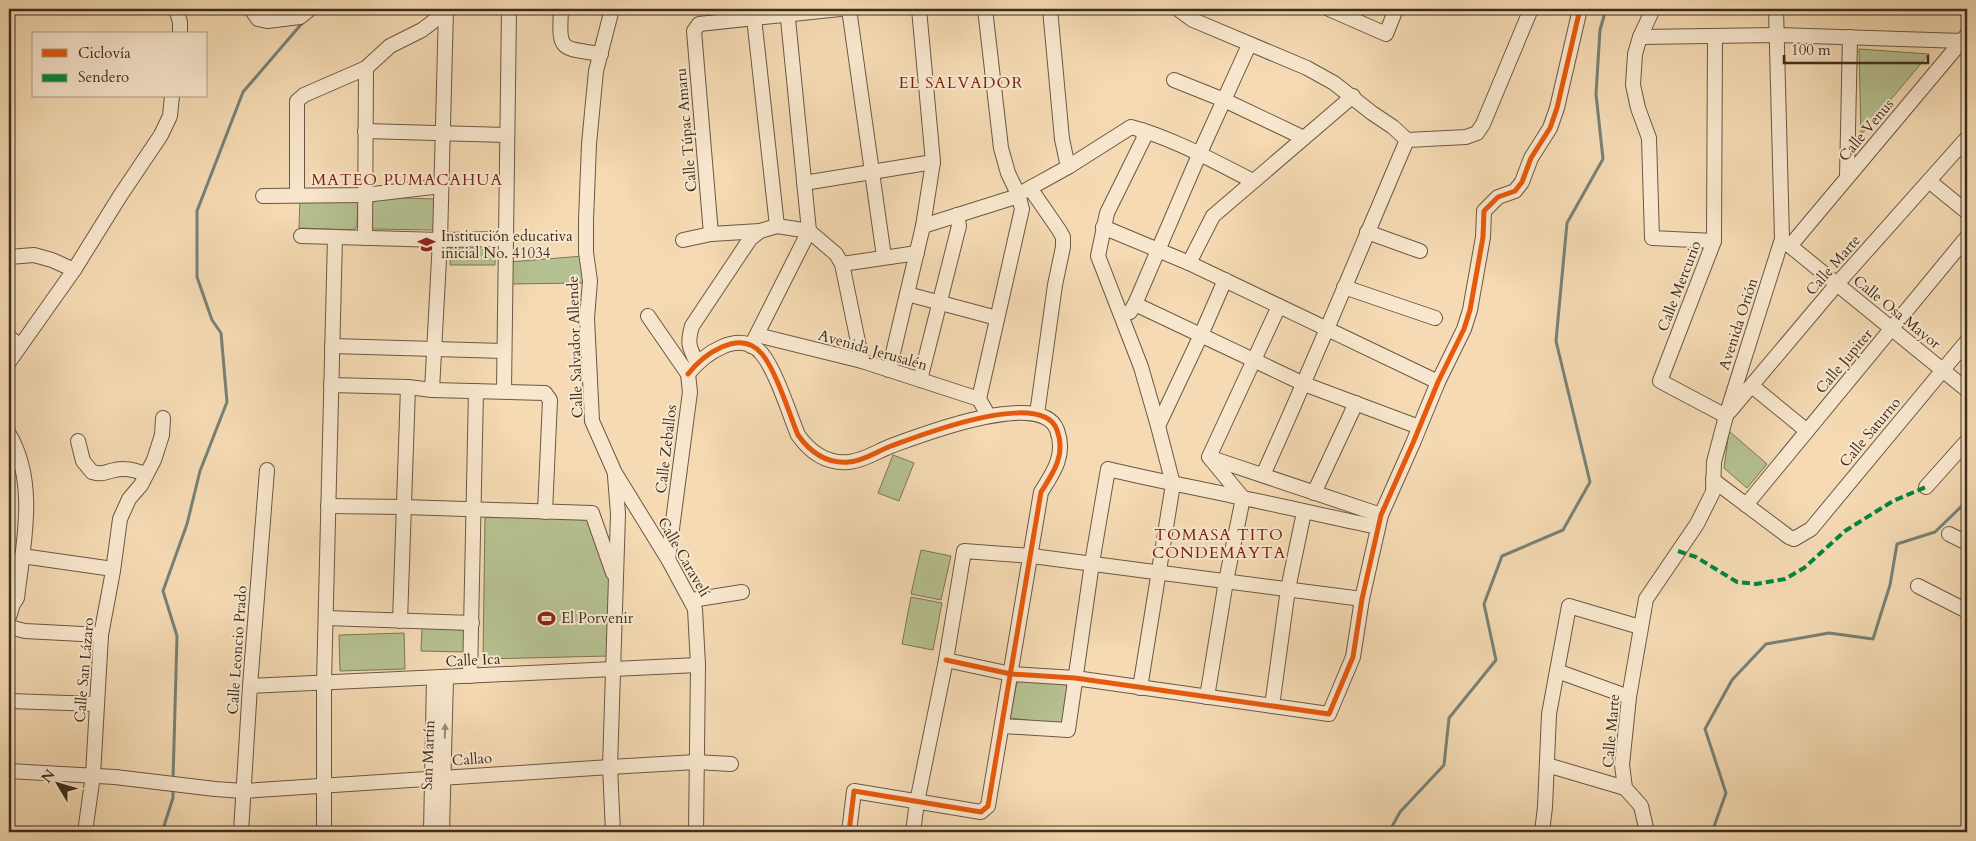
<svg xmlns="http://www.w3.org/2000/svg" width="1976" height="841" viewBox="0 0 1976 841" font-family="Cardo,serif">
<rect width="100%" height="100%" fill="#f5dab3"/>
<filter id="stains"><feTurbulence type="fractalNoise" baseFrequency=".004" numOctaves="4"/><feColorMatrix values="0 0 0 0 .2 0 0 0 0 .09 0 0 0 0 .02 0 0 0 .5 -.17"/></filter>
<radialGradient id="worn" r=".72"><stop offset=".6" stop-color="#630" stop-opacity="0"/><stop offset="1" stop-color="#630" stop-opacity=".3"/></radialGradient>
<g fill="#b6c191" stroke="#7a7758">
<path d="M1859,49l70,5 -68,81z"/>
<path d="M370,197l66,2 -1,31 -65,-1z"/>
<path d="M300,199l54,1 4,3 -1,23 -3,4 -55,-2z"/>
<path d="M451,238l44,1v26h-45z"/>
<path d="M583,256v27l-73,1 -1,-22z"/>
<path d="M1729,431l38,33 -20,24 -23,-20z"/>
<path d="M893,455l21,8 -15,38 -21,-8z"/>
<path d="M485,517l104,1 22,63 -2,75 -126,3z"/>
<path d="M921,550l30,6 -10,44 -30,-6z"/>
<path d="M911,597l31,6 -9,47 -31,-6z"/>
<path d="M422,627l45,2v23l-46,-1z"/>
<path d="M404,633l1,36 -65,2 -1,-36z"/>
<path d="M1018,677l54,6 -8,42 -54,-7z"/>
</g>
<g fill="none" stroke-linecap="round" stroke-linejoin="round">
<g stroke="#768277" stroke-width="3">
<path d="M173,780l4,-144 -14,-45 24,-67 13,-53 27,-69 -6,-69 -9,-13 -15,-43v-66l46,-119 61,-71"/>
<path d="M162,832l11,-34v-10"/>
<path d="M1389,832l11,-20 44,-47 5,-47 47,-58 -12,-56 18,-48 61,-26 27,-48 -34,-141 11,-118 36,-64 -7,-65 4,-64 6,-21"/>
<path d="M1712,832l14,-39 -21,-64 27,-49 34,-36 63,-11 44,6 17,-54 7,-41 38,-12 32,-31"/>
</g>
<defs>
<g id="minor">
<path d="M176,9l4,13v12"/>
<path d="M251,9l7,10 9,2 33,-4 10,-8"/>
<path d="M561,9c-2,42 -2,39 40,45"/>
<path d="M612,9l-16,62 -7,73 -3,76v32l4,29 -3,37 5,103 23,52 53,86 27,50 3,56 -2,167"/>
<path d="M753,9l24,217"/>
<path d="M849,9l35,248"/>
<path d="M985,9l16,139 7,25 10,21 4,15 -43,190 9,16"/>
<path d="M1050,9l12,130 6,28"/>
<path d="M1178,9l15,11 114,48 27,15 38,30 21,14 14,13 59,-3 11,-4 6,-9 48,-115"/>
<path d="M1329,9l57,25 10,-25"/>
<path d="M1653,9l-13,28 -5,17 -2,31 5,23 11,30 3,100 62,3"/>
<path d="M1715,36l-1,205 -54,140 66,35"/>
<path d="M1640,37l137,-2 186,6"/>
<path d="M1174,80l50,20 80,38"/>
<path d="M365,131l141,4"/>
<path d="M1847,177l3,-140"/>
<path d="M1929,181l38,31"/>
<path d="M804,183l129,-21"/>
<path d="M1030,188l29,42 4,7v10l-8,38 -18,129"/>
<path d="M297,194v-93l7,-6 62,-27 24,-22 32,-16 13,-10 9,-11"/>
<path d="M263,196l102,-1 76,-9"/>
<path d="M923,226l89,-28 56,-31 63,-40c42,11 84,35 122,54"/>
<path d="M1103,227l86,36 249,119"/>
<path d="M1367,232l53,19"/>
<path d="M711,234l-17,-203 5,-7 141,-15"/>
<path d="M301,236l139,4 65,-1"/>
<path d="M365,238l1,-170"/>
<path d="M683,240l28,-6 49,-3"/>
<path d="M1784,241l183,149"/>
<path d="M1790,246l176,-210"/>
<path d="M9,257l25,-2 18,5 22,10"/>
<path d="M1189,263l24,-47 140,-120"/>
<path d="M842,264l75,-11"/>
<path d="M1344,287l91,31"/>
<path d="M907,294l90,24"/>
<path d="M1135,304l169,80 115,43"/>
<path d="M1130,312l5,-8 64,-149 50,-110"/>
<path d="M648,316l40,58 2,18 -22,167"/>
<path d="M757,335l105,26 117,38"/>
<path d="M9,337l11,9"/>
<path d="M332,346l172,5"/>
<path d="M751,346l58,-115 -22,-222"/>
<path d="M9,362l65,-92 46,-74 41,-61 9,-19 2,-20"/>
<path d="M697,363c-8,-16 -10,-20 -5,-37l58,-87 10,-8 17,-5 32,5 27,23 6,10 20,97"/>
<path d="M889,370l34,-144 10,-64 -14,-153"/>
<path d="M688,374c15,-19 52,-47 74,-20 14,17 27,59 36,81 12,17 29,29 51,27 14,-1 29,-11 42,-16 30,-11 151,-58 166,-16 9,24 -3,42 -16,62l-53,314 -7,6 -127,-21 -5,41"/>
<path d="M920,380l39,-154 -2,-11"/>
<path d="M331,385l77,2 24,3 113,3 5,7 -5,112"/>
<path d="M1752,386l55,45"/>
<path d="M432,390l8,-150 6,-231"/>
<path d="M504,391l5,-382"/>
<path d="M1730,411l107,-127 130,-146"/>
<path d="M1158,426l43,-91 24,-55"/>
<path d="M9,434c29,49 14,111 8,164l-4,6 -4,13"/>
<path d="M78,441l5,20 9,11c11,3 12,0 23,-2 11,-3 21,1 31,4"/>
<path d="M1211,458l170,57"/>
<path d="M1263,475c50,-110 96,-223 144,-335"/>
<path d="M1713,480l76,57 5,2 17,-10 156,-188"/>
<path d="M1926,487l41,-46"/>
<path d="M1314,493l42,-90"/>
<path d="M1746,505l221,-268"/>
<path d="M328,506l76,1 188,6 21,60"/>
<path d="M1949,534l18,9"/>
<path d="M22,556l91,13"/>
<path d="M1918,586l49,25"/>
<path d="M692,600l50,-8"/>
<path d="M326,618l146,5"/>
<path d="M400,621l8,-234"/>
<path d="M9,627l16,4 76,4"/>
<path d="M946,660l65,14 64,4 254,36 24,-57 9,-58 19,-84 32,-72 25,-61 26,-53 6,-19 13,-73 1,-26 14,-14 17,-6 7,-9 9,-24 19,-30 7,-20 23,-99"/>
<path d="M1557,671l72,26"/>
<path d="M470,676l6,-285"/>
<path d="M250,686l448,-21"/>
<path d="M1140,688l33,-204 -15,-58 -17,-59 -43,-111 9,-43 37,-75 -2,-8"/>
<path d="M1207,697l19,-116 17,-83 -34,-41 70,-151"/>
<path d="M9,701l88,3"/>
<path d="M1272,706l16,-117 16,-77"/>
<path d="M1002,726l66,4 24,-167 16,-94c45,11 90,19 135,29 45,9 90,20 135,29"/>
<path d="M1547,765l78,23"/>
<path d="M9,771l106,6 100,12 28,2 367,-24 86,-5 35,2"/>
<path d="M85,832l8,-57 8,-140 12,-64 7,-52 9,-20 12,-14 13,-25 8,-25 1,-17"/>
<path d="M241,832l9,-146 17,-216"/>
<path d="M324,832v-150l11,-445"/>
<path d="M431,832l3,-154"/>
<path d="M442,832l4,-154"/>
<path d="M613,832l-3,-65 8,-253 -3,-38"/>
<path d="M913,832l4,-30 29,-142 18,-109 68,5 330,43"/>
<path d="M1542,832l3,-25 4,-93 20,-108 71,21"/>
<path d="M1647,832l-6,-26 -16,-18 -3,-23 7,-68 17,-98 51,-75 16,-32 1,-30 12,-46 56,-177 -6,-230"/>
</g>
</defs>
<use href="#minor" stroke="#6b5844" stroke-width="16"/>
<use href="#minor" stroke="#f8e7ce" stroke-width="14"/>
<path stroke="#00873e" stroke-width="4" stroke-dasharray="8 4" stroke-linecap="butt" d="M1678,551l18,6 41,25 19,2 29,-5 19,-11 41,-37 48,-30 33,-14"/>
<defs>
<g id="cycleway">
<path d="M688,374c15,-19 52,-47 74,-20 14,17 27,59 36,81 12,17 29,29 51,27 14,-1 29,-11 42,-16 30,-11 151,-58 166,-16 9,24 -3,42 -16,62l-53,314 -7,6 -127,-21 -5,41"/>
<path d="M946,660l65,14 64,4 254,36 24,-57 9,-58 19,-84 32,-72 25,-61 26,-53 6,-19 13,-73 1,-26 14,-14 17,-6 7,-9 9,-24 19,-30 7,-20 23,-99"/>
</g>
</defs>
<use href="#cycleway" stroke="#f8e7ce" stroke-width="8"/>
<use href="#cycleway" stroke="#e8590c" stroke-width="5"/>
</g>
<defs><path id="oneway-solid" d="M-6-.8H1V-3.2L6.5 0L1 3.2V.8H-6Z" transform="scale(1.25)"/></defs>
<use fill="#9a8a76" href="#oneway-solid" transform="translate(445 731) rotate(-88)"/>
<defs>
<symbol id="school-bare" viewBox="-9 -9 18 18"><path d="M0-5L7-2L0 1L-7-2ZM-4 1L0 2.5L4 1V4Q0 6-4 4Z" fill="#8f2418" stroke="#f8e7ce" stroke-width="2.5" paint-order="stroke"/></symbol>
<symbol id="stadium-bare" viewBox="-9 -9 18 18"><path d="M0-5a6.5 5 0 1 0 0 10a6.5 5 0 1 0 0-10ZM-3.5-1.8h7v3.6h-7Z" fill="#8f2418" stroke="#f8e7ce" stroke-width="2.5" paint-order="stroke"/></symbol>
</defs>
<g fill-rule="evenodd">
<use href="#school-bare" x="414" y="232" width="25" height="25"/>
<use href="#stadium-bare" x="534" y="606" width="25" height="25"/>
</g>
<g text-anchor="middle" stroke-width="4" stroke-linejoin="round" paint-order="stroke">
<g font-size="15" fill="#3d2d1f" stroke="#f8e7ce">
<text transform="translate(686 130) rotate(-95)" y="5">Calle Túpac Amaru</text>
<text transform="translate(1866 130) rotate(-50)" y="5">Calle Venus</text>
<text transform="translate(1833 265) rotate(-49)" y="5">Calle Marte</text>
<text transform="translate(1679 286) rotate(-69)" y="5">Calle Mercurio</text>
<text transform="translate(1897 312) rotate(39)" y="5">Calle Osa Mayor</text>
<text transform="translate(1738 324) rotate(-72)" y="5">Avenida Orión</text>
<text transform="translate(575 347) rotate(-92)" y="5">Calle Salvador Allende</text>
<text transform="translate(873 350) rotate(16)" y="5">Avenida Jerusalén</text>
<text transform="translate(1844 361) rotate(-50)" y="5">Calle Jupiter</text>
<text transform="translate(1870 432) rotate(-50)" y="5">Calle Saturno</text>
<text transform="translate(666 449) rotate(-83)" y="5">Calle Zeballos</text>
<text transform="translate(684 557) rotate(60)" y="5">Calle Caravelí</text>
<text transform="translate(237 650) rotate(-86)" y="5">Calle Leoncio Prado</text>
<text transform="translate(473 660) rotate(-3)" y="5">Calle Ica</text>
<text transform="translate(84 670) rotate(-85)" y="5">Calle San Lázaro</text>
<text transform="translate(1611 731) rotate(-85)" y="5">Calle Marte</text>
<text transform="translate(428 755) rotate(-88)" y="5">San Martín</text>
<text transform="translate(472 759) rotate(-4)" y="5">Callao</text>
</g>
<g font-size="15" fill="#3d2d1f" stroke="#f8e7ce" text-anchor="start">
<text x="441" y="241">Institución educativa<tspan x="441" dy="17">inicial No. 41034</tspan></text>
<text x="561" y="623">El Porvenir</text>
</g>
<g font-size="16" letter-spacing="1" fill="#7a1f14" stroke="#f8e7ce">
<text x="961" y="88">EL SALVADOR</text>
<text x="407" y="185">MATEO PUMACAHUA</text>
<text x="1219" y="540">TOMASA TITO<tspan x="1219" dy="18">CONDEMAYTA</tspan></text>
</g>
</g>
<rect width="1976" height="841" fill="none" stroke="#f5dab3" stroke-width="30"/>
<rect x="10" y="10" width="1956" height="821" fill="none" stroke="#3d2d1f" stroke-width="2.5"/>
<rect x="15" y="15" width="1946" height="811" fill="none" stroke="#3d2d1f"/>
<rect x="32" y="32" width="175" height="65" fill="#f8e7ce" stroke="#ad9d88"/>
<rect x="42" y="49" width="25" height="8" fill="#e8590c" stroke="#ad9d88"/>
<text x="78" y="58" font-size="15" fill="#3d2d1f">Ciclovía</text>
<rect x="42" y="74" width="25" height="8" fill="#00873e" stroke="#ad9d88"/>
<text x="78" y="82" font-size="15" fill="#3d2d1f">Sendero</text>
<g transform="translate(58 784) rotate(308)" stroke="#f8e7ce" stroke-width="4" paint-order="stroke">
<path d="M0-4L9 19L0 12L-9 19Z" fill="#3d2d1f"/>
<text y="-8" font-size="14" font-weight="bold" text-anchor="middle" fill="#3d2d1f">N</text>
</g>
<path d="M1784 55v8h144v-8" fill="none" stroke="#3d2d1f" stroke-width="2.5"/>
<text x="1791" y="55" font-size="15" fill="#3d2d1f" stroke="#f8e7ce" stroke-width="4" paint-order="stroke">100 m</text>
<rect width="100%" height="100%" filter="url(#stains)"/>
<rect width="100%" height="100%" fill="url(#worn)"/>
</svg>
